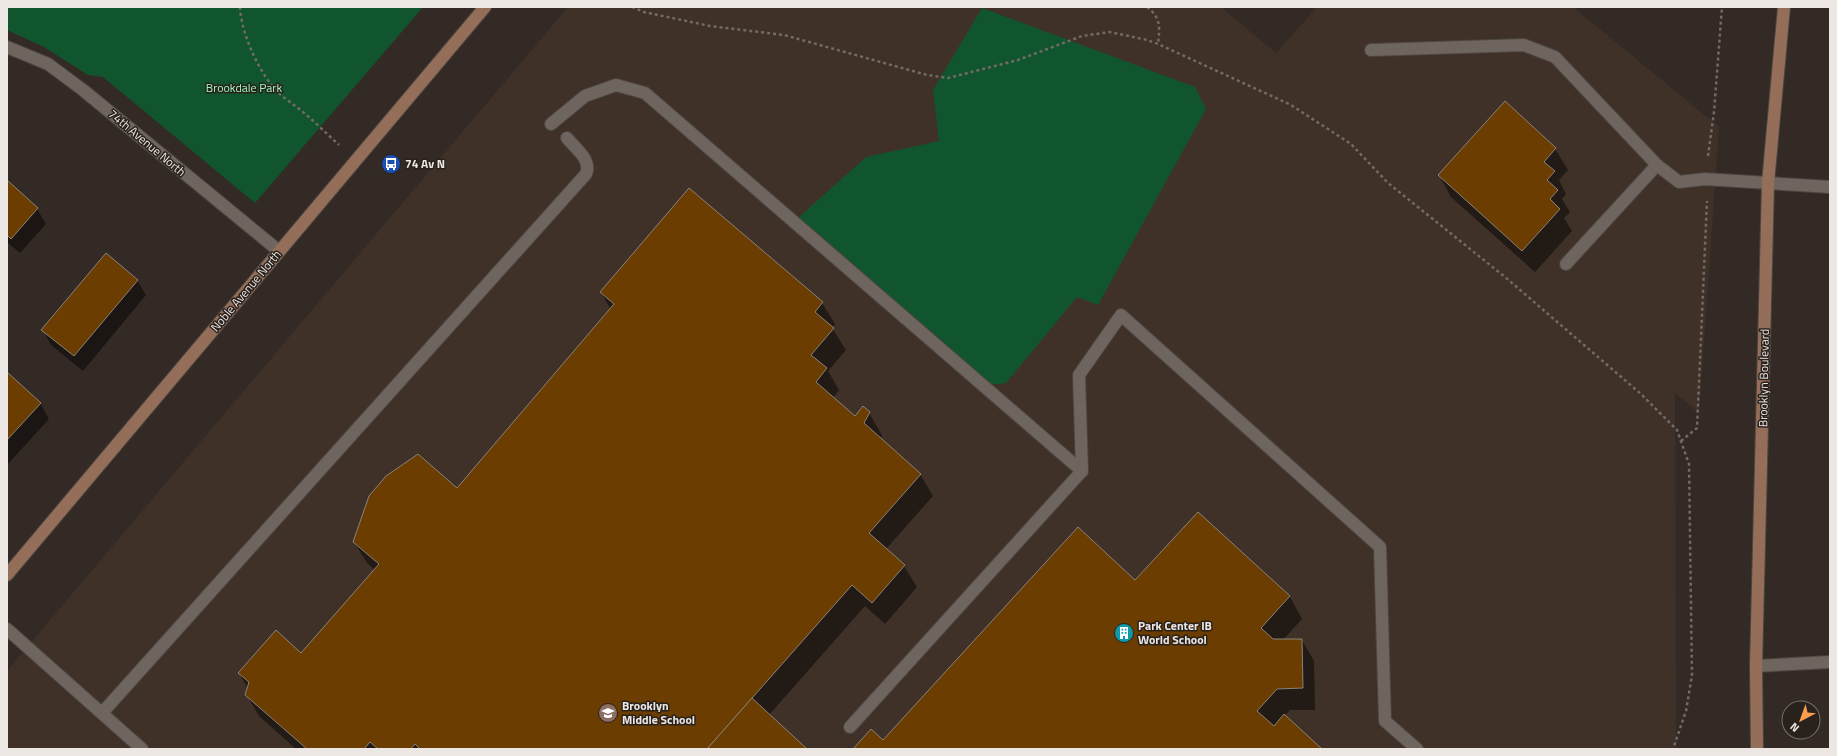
<svg xmlns="http://www.w3.org/2000/svg" width="1837" height="756" viewBox="0 0 1837 756" font-family="'Titillium Web',sans-serif">
<rect width="100%" height="100%" fill="#332a25"/>
<path fill="#3f3128" d="M568,7h653l55,46 41,-46h256l146,120 -20,286 -24,-20 1,356h-1669v-78z"/>
<g fill="#11552f">
<path d="M7,7h416l-168,196 -152,-126 -15,-2 -44,-28 -37,-17z"/>
<path d="M982,8l213,79 11,22 -108,196 -21,-8 -71,86 -28,3 -189,-160 77,-69 73,-16 -6,-51z"/>
</g>
<g fill="#0007">
<path d="M1555,149l13,21 -9,10 7,14 -4,5 8,13 -6,6 8,13 -37,41 -84,-75 -12,-22z"/>
<path d="M7,182l30,27 9,15 -26,29 -13,-11z"/>
<path d="M137,280l9,15 -63,76 -32,-26 -8,-15z"/>
<path d="M601,292l221,11 13,21 -3,4 14,22 -18,21 11,19 -6,8 22,19 14,-4 13,22 -2,4 40,35 13,22 -47,53 18,17 13,21 -32,37 -20,-18 -96,109 37,34h-510l-37,-33 -13,-22 2,-5 -9,-16 62,-19 74,-84 -8,-7 -13,-21 103,-53 154,-179z"/>
<path d="M7,374l33,29 9,16 -42,46z"/>
<path d="M1198,513l92,84 12,22 -19,21h19l12,21 1,49h-25l-6,6 37,33h-466l28,-7 253,-160z"/>
</g>
<g fill="#6c3d00" stroke="#8a827a">
<path d="M1505,101l51,47 -12,14 11,9 -8,9 11,10 -8,9 10,10 -38,42 -84,-76z"/>
<path d="M7,180l31,28 -27,31 -4,-4z"/>
<path d="M689,188l134,114 -8,10 19,16 -23,27 16,13 -11,14 39,34 8,-10 7,6 -6,11 57,51 -52,59 36,32 -33,38 -20,-18 -145,164h-287l-5,-5 -4,5h-33l-8,-7 -6,7h-57l-62,-54 4,-13 -11,-9 38,-43 25,23 78,-89 -26,-22 16,-46 17,-20 32,-22 39,34 157,-184 -14,-12z"/>
<path d="M106,253l32,27 -64,76 -33,-26z"/>
<path d="M7,372l34,31 -34,37z"/>
<path d="M1198,512l92,84 -29,32 12,11h29l1,49 -26,1 -20,22 17,15 10,-12 38,35h-469l18,-20 12,11 195,-213 57,53z"/>
<path d="M752,698l55,51h-100z"/>
</g>
<g fill="none" stroke-linecap="round" stroke-linejoin="round">
<defs>
<g id="lane">
<path d="M1371,50l153,-5 31,12 102,108 22,17 26,-3 125,8"/>
<path d="M551,124l34,-28 31,-11 29,8 437,378"/>
<path d="M1566,264l91,-99"/>
<path d="M7,629l135,120"/>
<path d="M1756,666l74,-4"/>
<path d="M102,713l484,-539c6,-14 -10,-25 -19,-36"/>
<path d="M850,727l232,-256 -3,-96 42,-60 259,232 5,174 32,28"/>
</g>
<path id="street" d="M7,47l41,17 35,26 196,161"/>
<g id="secondary">
<path d="M7,575l478,-568"/>
<path d="M1757,749l-1,-83 12,-483 16,-176"/>
</g>
</defs>
<use href="#lane" stroke="#4d4641" stroke-width="14"/>
<use href="#street" stroke="#4d4641" stroke-width="14"/>
<use href="#secondary" stroke="#4d4641" stroke-width="14"/>
<g stroke="#726a65" stroke-width="2.5" stroke-dasharray="3 3" stroke-linecap="butt">
<path d="M240,7c1,26 19,67 39,86 7,7 16,12 24,19 12,10 24,22 36,33"/>
<path d="M632,7l12,5 66,14 74,9 143,40 21,3 20,-5 50,-13 64,-24 28,-4 37,8 11,4 133,61 60,39 37,39 117,94 136,117 36,36 12,34 3,211 -6,36 -13,38"/>
<path d="M1147,7c14,11 13,20 11,37"/>
<path d="M1708,156l6,-44 8,-105"/>
<path d="M1681,441l16,-13 10,-227"/>
</g>
<use href="#lane" stroke="#6f655f" stroke-width="12"/>
<use href="#street" stroke="#6f655f" stroke-width="12"/>
<use href="#secondary" stroke="#956e59" stroke-width="12"/>
</g>
<defs>
<symbol id="bus-disc" viewBox="-11 -11 22 22"><circle r="9.5" fill="#1a4fb4" stroke="#29211c"/><path d="M-5-6H5V4H4V6H2V4H-2V6H-4V4H-5ZM-3.5-4V0h7V-4ZM-3.5 1.2v1.5H-2V1.2ZM2 1.2v1.5H3.5V1.2Z" fill="#fff"/></symbol>
<symbol id="building-disc" viewBox="-11 -11 22 22"><circle r="9.5" fill="#0f9aa8" stroke="#29211c"/><path d="M-4-6H4V6H1V3H-1V6H-4ZM-2.5-4.3h1.7v1.8h-1.7ZM.8-4.3h1.7v1.8H.8ZM-2.5-1h1.7V.8h-1.7ZM.8-1h1.7V.8H.8Z" fill="#fff"/></symbol>
<symbol id="school-disc" viewBox="-11 -11 22 22"><circle r="9.5" fill="#8d6e63" stroke="#29211c"/><path d="M0-5L7-2L0 1L-7-2ZM-4 1L0 2.5L4 1V4Q0 6-4 4Z" fill="#fff"/></symbol>
</defs>
<g fill-rule="evenodd">
<use href="#bus-disc" x="380" y="153" width="22" height="22"/>
<use href="#building-disc" x="1113" y="622" width="22" height="22"/>
<use href="#school-disc" x="597" y="702" width="22" height="22"/>
</g>
<g text-anchor="middle" stroke-width="3" stroke-linejoin="round" paint-order="stroke">
<g font-size="12" fill="#9df9bb" stroke="#29211c">
<text x="244" y="92">Brookdale Park</text>
</g>
<g font-size="12" fill="#ede7e4" stroke="#29211c">
<text transform="translate(147 143) rotate(40)" y="4">74th Avenue North</text>
<text transform="translate(246 291) rotate(-50)" y="4">Noble Avenue North</text>
<text transform="translate(1764 378) rotate(-89)" y="4">Brooklyn Boulevard</text>
</g>
<g font-size="12" font-weight="bold" fill="#ede7e4" stroke="#29211c" text-anchor="start">
<text x="405" y="168">74 Av N</text>
<text x="1138" y="630">Park Center IB<tspan x="1138" dy="14">World School</tspan></text>
<text x="622" y="710">Brooklyn<tspan x="622" dy="14">Middle School</tspan></text>
</g>
</g>
<rect width="1837" height="756" fill="none" stroke="#ede7e4" stroke-width="16"/>
<g transform="translate(1801 720) rotate(221)"><circle r="19" fill="#29211c" stroke="#77706c"/>
<path d="M0-3L7 15L0 10L-7 15Z" fill="#fa9f4f"/>
<text y="-6" font-size="11" font-weight="bold" text-anchor="middle" fill="#ede7e4">N</text>
</g>
</svg>
